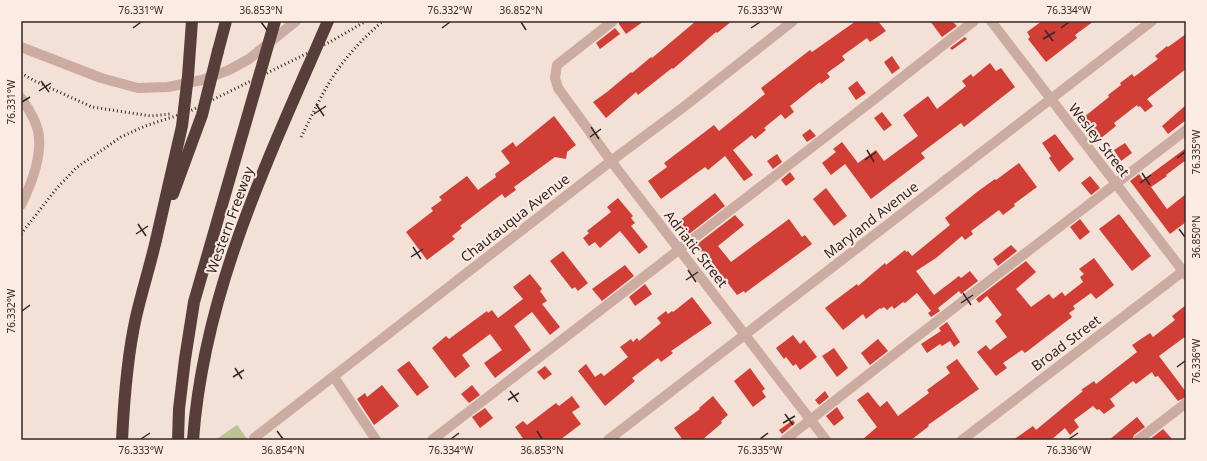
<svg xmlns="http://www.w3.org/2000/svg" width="1207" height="461" viewBox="0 0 1207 461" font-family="'Noto Sans',sans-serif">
<rect width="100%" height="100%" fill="#f3e0d6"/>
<path fill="#bcc395" d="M237,425l11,15h-33z"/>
<g fill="#d13e36">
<path d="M619,21h25l-18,13 -7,-10z"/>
<path d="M696,21h36l-15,12 -1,-1 -43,37 -1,-1 -34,27 -2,-3 -30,26 -13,-16 14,-10 24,-20 1,1 19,-16 1,1z"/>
<path d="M856,21h22l8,10 -16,11 -3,-4 -25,18 3,4 -18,13 3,4 -9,7 -1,-2 -30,24 4,6 -9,7 -4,-5 -17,14 2,2 -11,9 -3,-4 -19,15 20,25 -9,6 -19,-25 -17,14 -3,-3 -44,32 -13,-18 19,-14 -3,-4 50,-38 5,6 46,-37 -4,-6 49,-38 2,2z"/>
<path d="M930,21h22l5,5 -15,11z"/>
<path d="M1042,21h52l-19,14 2,3 -31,24 -18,-23 2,-2 -3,-5z"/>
<path d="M615,28l5,6 -20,15 -4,-6z"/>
<path d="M1186,34v35l-39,30 6,7 -8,6 -5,-6 -2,1 -1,-2 -23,18 2,3 -15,12 -17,-21 25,-20 -1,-2 13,-10 -1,-2 12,-9 2,3 24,-18 -3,-3 12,-10 1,1z"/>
<path d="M965,37l2,2 -15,11 -2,-2z"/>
<path d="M892,56l8,12 -8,6 -8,-12z"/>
<path d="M990,63l6,8 5,-3 14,19 -51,40 -3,-4 -40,30 4,5 -54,41 -26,-35 -14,11 -9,-12 14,-11 -3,-3 9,-7 16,21 18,-13 8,11 34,-25 -15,-21 25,-19 9,13 29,-23 -4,-5 9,-7 2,3z"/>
<path d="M857,81l9,12 -10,7 -8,-12z"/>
<path d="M1186,105v15l-18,14 -6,-8z"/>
<path d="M882,112l10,13 -8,6 -10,-13z"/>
<path d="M554,116l22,29 -9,7 -1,7 -11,-2 -41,30 2,3 -11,8 -3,-4 -42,32 2,2 -10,8 3,3 -28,21 -21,-28 27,-21 -2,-3 11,-8 -3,-3 28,-21 11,14 18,-13 -1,-3 15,-11 -9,-12 12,-9 3,5z"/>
<path d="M810,129l6,7 -9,6 -5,-7z"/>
<path d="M1055,134l19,25 -15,13 -10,-14 2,-2 -9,-13z"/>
<path d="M1125,143l7,10 -11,8 -7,-11z"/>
<path d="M1186,148v12l-20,15 1,1 -16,11 16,22 19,-15v28l-16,12 -40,-53 9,-7 4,6z"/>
<path d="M777,154l5,8 -9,7 -6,-8z"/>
<path d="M1019,163l18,24 -23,17 1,2 -12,9 -4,-5 -28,21 2,3 -8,6 -3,-4 -26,22 -20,13 18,24 25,-19 2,2 9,-7 8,10 -17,13 -2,-3 -21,17 2,3 -9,6 -3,-4 3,-2 -14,-18 -12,10 -2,-1 -9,7 -2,-3 -5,4 -3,-3 -3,2 -1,-1 -14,11 -3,-5 -20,16 -18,-22 32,-24 1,2 27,-23 1,2 19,-15 1,2 2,-1 4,5 38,-31 -5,-7 32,-26 18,-13 1,1z"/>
<path d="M790,172l5,7 -9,7 -5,-6z"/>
<path d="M1090,176l10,12 -9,7 -10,-12z"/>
<path d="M826,188l21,28 -13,10 -21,-27z"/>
<path d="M715,193l10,13 -36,28 -10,-13z"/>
<path d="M618,198l15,18 -2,2 4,5 -4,3 17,21 -9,7 -19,-23 -20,17 -5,-6 -6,4 -6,-8 6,-5 -2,-2 24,-19 -4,-5z"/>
<path d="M1119,214l32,42 -19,15 -33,-42z"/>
<path d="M735,215l9,10 -26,21 13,16 58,-43 13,18 3,-2 7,9 -67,49 -1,-2 -7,4 -34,-44 -2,1 -5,-7z"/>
<path d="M1080,219l10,13 -10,8 -10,-13z"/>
<path d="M1011,245l6,6 -19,15 -5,-7z"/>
<path d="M563,251l25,32 -10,8 -3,-4 -3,2 -22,-28z"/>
<path d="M1094,258l20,27 -18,14 -5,-6 -18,13 2,3 -6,4 3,4 -47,36 -3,-3 -19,13 4,5 -11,8 -19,-24 9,-7 4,5 17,-13 -12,-16 7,-6 -15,-19 -8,7 -3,-4 50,-38 10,11 -20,17 15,18 18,-13 4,5 9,-7 3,4 18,-14 -3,-5 4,-3 -5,-5z"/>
<path d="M625,265l9,11 -32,25 -10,-12z"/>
<path d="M530,274l12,15 -2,2 7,10 -5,3 18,23 -10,8 -18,-23 -18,14 17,24 -36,28 -11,-15 18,-13 -12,-16 -28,21 8,11 -15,12 -23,-30 14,-12 3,3 38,-28 1,2 4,-3 6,8 25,-19 -10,-12z"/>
<path d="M645,284l7,10 -17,12 -6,-9z"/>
<path d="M692,297l20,26 -41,28 2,2 -12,9 -3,-4 -26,20 3,3 -30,25 -27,-35 8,-7 9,13 6,-4 3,3 24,-19 -8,-10 11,-8 2,3 4,-4 2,3 22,-18 -4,-5 9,-7 2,3 4,-3 1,1z"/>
<path d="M1186,305v31l-27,20 27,36v5l-8,4 -20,-25 -3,1 -3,-5 -16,12 -3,-3 -23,18 5,7 -11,8 -5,-5 -2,1 -4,-4 -19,14 5,7 -9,8 -5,-7 -14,12h-38l20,-14 3,4 47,-39 -2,-1 13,-9 2,3 41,-32 -5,-7 18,-12 3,4 22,-17 -3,-4z"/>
<path d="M947,322l13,20 -6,5 -4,-6 -8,5 -2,-2 -13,9 -6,-9 20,-13 -2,-3z"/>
<path d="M793,335l7,9 4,-4 13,17 -17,13 -4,-6 -3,2 -7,-9 -2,2 -8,-11z"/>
<path d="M878,339l10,12 -18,14 -9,-12z"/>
<path d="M834,348l14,20 -11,9 -15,-21z"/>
<path d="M957,359l22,30 -51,36 1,1 -18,14h-49l15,-13 -20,-27 11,-8 12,15 7,-6 11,15 31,-23 -2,-3 23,-17 -4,-6z"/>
<path d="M409,361l20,26 -12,9 -20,-26z"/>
<path d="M545,366l7,8 -8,6 -7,-8z"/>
<path d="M750,368l15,21 -3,2 4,6 -13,10 -19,-26z"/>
<path d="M382,385l17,21 -25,19 -17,-26 8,-6 2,4z"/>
<path d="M472,385l8,10 -11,8 -8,-9z"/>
<path d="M825,391l4,6 -10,8 -4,-5z"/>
<path d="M572,396l8,11 -8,5 9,12 -21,16h-36l-9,-13 8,-6 4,4 29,-22 3,3z"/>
<path d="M713,396l15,19 -7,6 1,2 -20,17h-19l-9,-12 26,-19 -1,-1z"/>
<path d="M837,407l7,11 -10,8 -8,-10z"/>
<path d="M485,408l8,10 -13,10 -8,-11z"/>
<path d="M1137,417l8,10 -11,8 -2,5h-23z"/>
<path d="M793,420l2,3 -13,11 -3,-4z"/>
<path d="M1163,429l10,11h-24z"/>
</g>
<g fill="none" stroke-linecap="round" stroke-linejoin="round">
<g stroke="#ccaca1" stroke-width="10">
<path d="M613,21l-56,44 -2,13 3,10 53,73 215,279"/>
<path d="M991,21l195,254"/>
<path d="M21,47l80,31 37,10 30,-1 34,-7 27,-10 20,-11 47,-38"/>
<path d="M21,98c8,11 17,26 18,39 2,23 -8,48 -18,68"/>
<path d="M334,377l42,63"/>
<path d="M256,440l-2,-2 357,-277 70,-52 112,-88"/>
<path d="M432,440l449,-346 93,-73"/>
<path d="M608,440l544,-419"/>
<path d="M785,440c132,-105 267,-207 401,-310"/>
<path d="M962,440l224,-171"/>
<path d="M1138,440l48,-37"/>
</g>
<g stroke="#573e3b" stroke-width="12">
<path d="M218,51l8,-30"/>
<path d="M122,440c2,-41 5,-83 14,-123 6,-26 14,-51 20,-77"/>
</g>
<g stroke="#352725" stroke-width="3" stroke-dasharray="1 3" stroke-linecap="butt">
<path d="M21,73l14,8 57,26 59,9 19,-2"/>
<path d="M301,137c13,-25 25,-54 44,-77 11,-14 24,-27 38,-39"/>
<path d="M21,234l36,-46 19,-20 45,-31 24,-11 43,-14 142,-70 36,-21"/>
</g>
<g stroke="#573e3b" stroke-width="12">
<path d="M173,194l29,-79 16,-64"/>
<path d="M156,240l26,-114 6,-50 4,-55"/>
<path d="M178,440l1,-31 6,-50 9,-57 81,-281"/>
<path d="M193,440c11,-151 76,-282 135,-419"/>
</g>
</g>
<path fill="none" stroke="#352725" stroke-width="1.5" d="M261,22l6,8M521,22l5,8M133,28l8,-6M442,28l8,-6M751,28l9,-6M1061,28l8,-6M1045,30l8,11M1043,39l12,-7M41,81l8,11M39,91l12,-8M22,102l8,-5M316,104l8,12M314,114l12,-8M591,127l8,12M590,137l11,-8M867,150l7,12M1177,158l8,-6M865,160l11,-8M1142,173l8,12M1140,183l11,-8M138,224l8,12M1179,229l6,8M136,234l12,-8M413,247l8,12M411,257l12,-8M688,270l8,12M686,280l12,-8M963,293l8,12M961,303l12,-8M22,311l8,-6M1177,367l8,-6M235,368l7,11M233,377l11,-7M510,391l8,11M508,400l11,-7M785,414l8,11M783,423l12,-7M277,431l6,8M537,431l5,8M141,439l9,-6M451,439l8,-6M760,439l8,-6M1069,439l9,-6"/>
<g text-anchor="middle" stroke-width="4" stroke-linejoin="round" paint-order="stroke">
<g font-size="14" fill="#352725" stroke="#fbebe2">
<text transform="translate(1099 140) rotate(52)" y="5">Wesley Street</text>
<text transform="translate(515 218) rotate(-38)" y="5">Chautauqua Avenue</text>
<text transform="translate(230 220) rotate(-70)" y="5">Western Freeway</text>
<text transform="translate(871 220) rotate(-38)" y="5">Maryland Avenue</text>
<text transform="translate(696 249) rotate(52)" y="5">Adriatic Street</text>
<text transform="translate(1066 343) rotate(-37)" y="5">Broad Street</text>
</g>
</g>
<rect width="1207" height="461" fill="none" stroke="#fbebe2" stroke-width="44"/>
<rect x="22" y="22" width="1163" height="417" fill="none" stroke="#352725" stroke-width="1.5"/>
<g font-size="10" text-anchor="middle" fill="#352725">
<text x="141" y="14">76.331°W</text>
<text x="261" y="14">36.853°N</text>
<text x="450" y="14">76.332°W</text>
<text x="521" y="14">36.852°N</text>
<text x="760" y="14">76.333°W</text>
<text x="1069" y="14">76.334°W</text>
<text transform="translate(11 102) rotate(-90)" y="4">76.331°W</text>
<text transform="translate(1196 152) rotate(-90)" y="4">76.335°W</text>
<text transform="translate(1196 237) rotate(-90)" y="4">36.850°N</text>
<text transform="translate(11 311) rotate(-90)" y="4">76.332°W</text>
<text transform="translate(1196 361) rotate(-90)" y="4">76.336°W</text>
<text x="141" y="454">76.333°W</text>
<text x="283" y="454">36.854°N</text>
<text x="451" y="454">76.334°W</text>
<text x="542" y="454">36.853°N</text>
<text x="760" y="454">76.335°W</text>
<text x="1069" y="454">76.336°W</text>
</g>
</svg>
